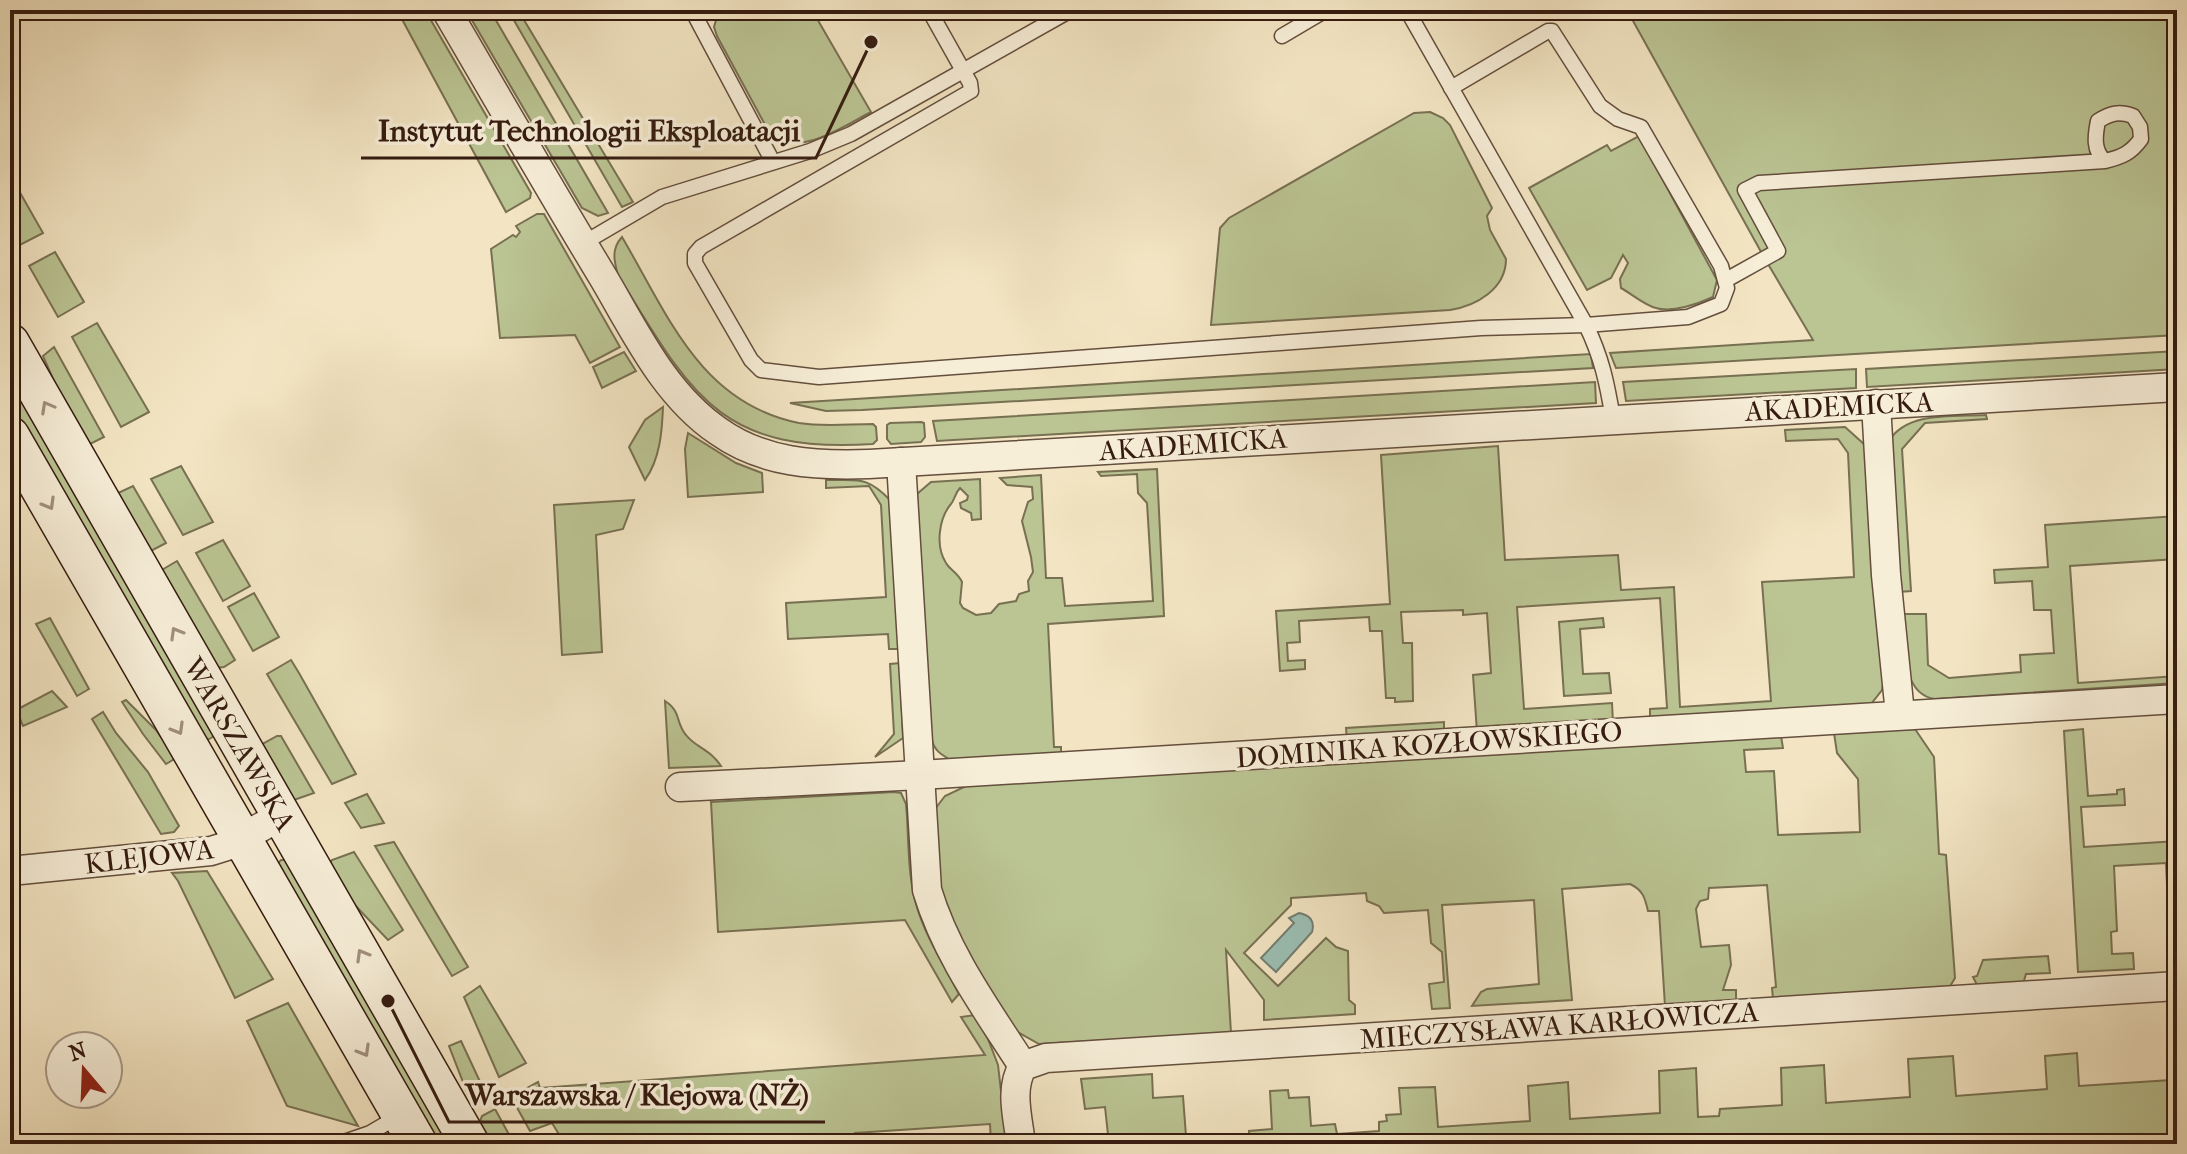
<svg xmlns="http://www.w3.org/2000/svg" width="2187" height="1154" viewBox="0 0 2187 1154" font-family="'IM FELL French Canon',serif">
<rect width="100%" height="100%" fill="#f3e5c3"/>
<filter id="stains"><feTurbulence type="fractalNoise" baseFrequency=".0025" numOctaves="4"/><feColorMatrix values="0 0 0 0 .2 0 0 0 0 .09 0 0 0 0 .02 0 0 0 .5 -.17"/></filter>
<radialGradient id="worn" r=".72"><stop offset=".6" stop-color="#630" stop-opacity="0"/><stop offset="1" stop-color="#630" stop-opacity=".3"/></radialGradient>
<g fill="#bbc493" stroke="#787052" stroke-width="2">
<path d="M397,10h28l106,183 -1,5 -24,14z"/>
<path d="M466,10h24l118,203 -10,3 -16,-8z"/>
<path d="M508,10h10l115,192 -11,5z"/>
<path d="M719,10h93l59,102c-27,14 -73,47 -101,22l-53,-98 -3,-9z"/>
<path d="M1627,10h396l1,5 69,-5h84v325l-561,33 -6,-15 203,-13 -48,-81z"/>
<path d="M1430,112l13,6 7,7 42,83 -5,8 3,14 16,29c0,30 -30,47 -56,51l-239,15 9,-97 9,-10 185,-105z"/>
<path d="M1639,136l78,144 -4,17c-15,7 -41,16 -57,11 -12,-3 -24,-14 -35,-20l-1,-9 8,-16 -5,-8 -12,23 -24,12 -58,-102 78,-43 4,6z"/>
<path d="M10,175l33,58 -25,13 -8,-14z"/>
<path d="M537,214h7l76,133 -30,16 -15,-28 -75,3 -9,-89 22,-14 3,2 4,-5 -4,-6z"/>
<path d="M622,237c46,78 78,166 177,186 24,4 50,1 74,1l3,3 1,13 -4,4c-154,10 -182,-50 -255,-169 -4,-14 -7,-26 4,-38z"/>
<path d="M55,252l29,50 -26,15 -29,-51z"/>
<path d="M97,323l52,89 -28,15 -49,-90z"/>
<path d="M54,347l50,90 -16,8 -31,-57 -14,-32z"/>
<path d="M2177,351v18l-310,18 -1,-18z"/>
<path d="M624,352l12,19 -34,17 -9,-21z"/>
<path d="M1591,354l2,14 -731,42 -36,1 -36,-8z"/>
<path d="M1856,369v19l-230,13 -3,-19z"/>
<path d="M10,377l206,358 -12,7 -194,-339z"/>
<path d="M1595,382l1,21 -659,38 -4,-20z"/>
<path d="M663,407c-1,25 -3,52 -18,73l-16,-33 16,-27z"/>
<path d="M1986,415l1,4 -62,4 -23,26 9,142 -12,1 -10,-151c18,-30 65,-24 97,-26z"/>
<path d="M921,422l3,1 1,14 -4,5 -30,2 -4,-5v-14l3,-2z"/>
<path d="M1845,427l20,18 19,234 -2,11 -11,14 -221,16v-11l17,-1 -7,-110 -143,9 7,102 88,-6 1,20 -136,9 -4,-57 18,-2 -4,-60 -24,2v-5l-62,2 2,31h9l1,58 -18,1v-4h-9l-4,-67h-12l-1,-14 -70,4 1,21 -13,1 1,18 17,-1v9l-25,2 -4,-60 114,-7 -9,-149 117,-9 7,114 113,-5 3,35 53,-3 6,120 91,-6 -9,-119 92,-5 -6,-124 -10,-14 -52,2 -1,-11z"/>
<path d="M688,433l48,30 26,10 1,19 -75,5 -3,-48z"/>
<path d="M181,466l32,56 -30,13 -32,-56z"/>
<path d="M1157,469l7,147 -116,8 6,123h7v10l-107,5c-12,-7 -21,-11 -23,-26l-14,-242 14,-12 49,-3 1,40 -9,1 -1,-7 -10,-5 -1,-5 7,-3 1,-4 -8,-8c-5,5 -5,11 -9,16 -12,14 -16,42 -5,59 4,7 12,10 16,19l-2,21 3,5 13,7 15,-2 8,-9 17,-3 3,-7 10,-3 -1,-10 5,-9 -2,-15 -9,-36 6,-19 5,-3 -1,-12 -25,-2 -7,-7 41,-3 5,103h16l3,28 88,-5 -6,-98 -9,-10 -1,-19 -36,2 -3,-4z"/>
<path d="M826,480c32,1 40,-5 64,20l10,149h-11l-1,-15 -100,5 -2,-36 100,-6 -5,-92 -12,-19 -43,2z"/>
<path d="M133,486l33,57 -17,9 -33,-58z"/>
<path d="M634,500l-11,29 -27,6 6,117 -40,3 -8,-150z"/>
<path d="M2177,516v43l-107,7 8,117 99,-7 -1,7 -241,16c-35,-5 -30,-57 -33,-85h24l2,51 21,13 72,-6 -1,-17 34,-2 -3,-43h-17l-2,-29 -37,2 -1,-13 54,-3 -3,-42z"/>
<path d="M223,540l27,46 -27,15 -27,-48z"/>
<path d="M177,561l58,99 -11,7 -9,1 -55,-97z"/>
<path d="M254,593l25,44 -26,14 -25,-44z"/>
<path d="M50,618l39,71 -12,7 -41,-72z"/>
<path d="M1603,618l1,9 -24,2 3,45 26,-1 2,20 -47,3 -5,-74z"/>
<path d="M291,660l8,13 57,101 -24,10 -65,-110z"/>
<path d="M900,663l3,75 -28,19 19,-23 -4,-70z"/>
<path d="M52,691l15,16 -44,19 -4,-10 1,-8z"/>
<path d="M126,700l30,30 20,28 -10,6 -23,-30 -21,-32z"/>
<path d="M665,701c17,11 10,21 21,34 10,13 23,13 35,31l-52,2z"/>
<path d="M103,712l13,21 32,39 31,54 -5,6 -13,2 -69,-115z"/>
<path d="M1444,722v12l-97,6 -1,-12z"/>
<path d="M1915,729l19,28 5,97 7,1 9,123 -6,10 -176,11 -1,-11 4,-1 -9,-102 -58,3 -1,11 -8,2 -4,8 5,38 28,-2 2,20 -8,25h13v12l-71,4 -6,-95h-11c-3,-13 -5,-21 -18,-27l-68,5 10,111 -100,6 9,-14 6,-3 52,-5 -5,-84 -92,5 8,103 -18,1 -3,-25 15,-2 -2,-30 -11,-9 -3,-33 -44,3 -5,-7 -12,-5 -1,-8 -75,5v7l-47,48 34,33 48,-48 10,9 12,4 1,49 6,5v9l-91,6v-20l-38,-50 5,83 -192,11 -23,-13 -53,-82 -25,-60 -6,-76 13,-17 21,-10 815,-50 2,12 -39,2 2,22 28,-1 4,64 82,-3 -2,-53 -21,-26 -3,-20z"/>
<path d="M2083,729l5,67 29,-2v-4l7,-1 1,16 -44,2 3,40 93,-6v106l-7,1 -4,-85 -52,3 3,65 -6,1 1,22 21,-1 1,16 -56,3 -14,-241z"/>
<path d="M277,736h4l33,57 -23,8 -32,-55z"/>
<path d="M894,792l7,1 5,11c3,32 1,68 10,100 9,32 28,61 43,90l-7,8 -47,-82 -187,12 -7,-130z"/>
<path d="M367,794l17,29 -23,5 -16,-25z"/>
<path d="M394,842l74,125 -16,9 -77,-130z"/>
<path d="M354,852l49,78 -15,10 -36,-38 -24,-36 4,-6z"/>
<path d="M281,860h4l165,284h-14l-159,-279z"/>
<path d="M207,871l66,108 -38,19 -57,-117 -6,-8z"/>
<path d="M2048,956l2,17 -24,1 -3,10 -45,3 -5,-10 4,-1 6,-16z"/>
<path d="M480,986l46,77 -27,14 -35,-80z"/>
<path d="M288,1003l70,123 -71,-20 -40,-85z"/>
<path d="M975,1015l13,24 10,26 9,79h-16l-1,-20 -135,9v11h-314l19,-8 -8,-13 -22,8 -19,-34 27,-15 2,6 445,-33 -24,-38z"/>
<path d="M461,1041l22,47 -15,7 -19,-49z"/>
<path d="M2177,1045v99h-1068l-4,-37 -20,2 -4,-30 71,-5 1,24 30,-2 3,40 22,-1 1,7 40,-3v-8l23,-2 -2,-38 18,-1 1,8 20,-1 2,29 24,-2 2,10 42,-3v-9l8,-1 -1,-6 15,-1 -2,-26 36,-1 3,40 92,-6 -2,-35 40,-4 2,37 90,-6 -1,-42 37,-3 2,49 21,-1 1,-7 62,-4 -1,-37 43,-3 2,38 84,-6 -2,-38 45,-3 3,40 91,-7 -2,-33 32,-3 2,33 92,-6 -2,-34z"/>
<path d="M495,1109l17,31 -7,4h-17l-9,-20 3,-8z"/>
</g>
<path fill="#9bbfb4" stroke="#727d72" stroke-width="2" d="M1299,913c11,2 16,8 13,19l-36,40 -15,-14 33,-35 -5,-5z"/>
<g fill="none" stroke-linecap="round" stroke-linejoin="round">
<defs>
<g id="service">
<path d="M692,10l81,152"/>
<path d="M929,10l41,73 1,8 -270,156 -6,7v9l56,97 10,10 58,7 662,-49 105,-3 102,-8 33,-13 6,-16 -6,-22 -80,-139 -23,-8 -18,-13 -48,-75h-4l-97,57"/>
<path d="M1407,10l179,315c16,33 21,58 27,94"/>
<path d="M1282,36l44,-26"/>
<path d="M582,244l80,-47 148,-46 41,-17 220,-124"/>
<path d="M1726,280l52,-29 -33,-61 14,-7 346,-22c17,-4 26,-8 36,-22l-1,-12 -7,-11c-14,-5 -22,-3 -35,5 -3,15 -5,30 7,40"/>
<path d="M338,1144l32,-11 29,-17"/>
</g>
<g id="minor">
<path d="M446,10c52,89 103,178 157,267 32,54 61,117 115,154 45,32 97,35 151,33l1308,-77"/>
<path d="M1876,404l10,171 14,139"/>
<path d="M901,462l26,428c20,66 59,118 96,176"/>
<path d="M680,787l240,-12 1257,-76"/>
<path d="M10,871l201,-20 16,-5 54,-30"/>
<path d="M1021,1144c-3,-26 -12,-55 2,-78l23,-8 1131,-72"/>
</g>
<g id="secondary">
<path d="M10,343l460,801"/>
<path d="M10,436l408,708"/>
</g>
</defs>
<use href="#service" stroke="#644e3d" stroke-width="17"/>
<use href="#minor" stroke="#644e3d" stroke-width="31"/>
<use href="#secondary" stroke="#351b10" stroke-width="41"/>
<use href="#service" stroke="#f7eed8" stroke-width="14"/>
<use href="#minor" stroke="#f7eed8" stroke-width="28"/>
<use href="#secondary" stroke="#f7eed8" stroke-width="38"/>
</g>
<defs><path id="oneway-chevron" d="M-2-3.5L2.5 0L-2 3.5" fill="none" stroke-width="1.6" stroke-linecap="round" stroke-linejoin="round" transform="scale(2)"/></defs>
<g stroke="#a08f7e">
<use href="#oneway-chevron" transform="translate(47 407) rotate(-119)"/>
<use href="#oneway-chevron" transform="translate(49 504) rotate(60)"/>
<use href="#oneway-chevron" transform="translate(176 633) rotate(-120)"/>
<use href="#oneway-chevron" transform="translate(178 729) rotate(60)"/>
<use href="#oneway-chevron" transform="translate(362 955) rotate(-120)"/>
<use href="#oneway-chevron" transform="translate(364 1051) rotate(60)"/>
</g>
<g text-anchor="middle" stroke-width="7" stroke-linejoin="round" paint-order="stroke">
<g font-size="28" fill="#351b10" stroke="#f7eed8">
<text transform="translate(1839 406) rotate(-3)" y="10">AKADEMICKA</text>
<text transform="translate(1193 444) rotate(-4)" y="10">AKADEMICKA</text>
<text transform="translate(240 744) rotate(60)" y="10">WARSZAWSKA</text>
<text transform="translate(1429 744) rotate(-4)" y="10">DOMINIKA KOZŁOWSKIEGO</text>
<text transform="translate(149 856) rotate(-7)" y="10">KLEJOWA</text>
<text transform="translate(1559 1025) rotate(-4)" y="10">MIECZYSŁAWA KARŁOWICZA</text>
</g>
</g>
<path fill="none" stroke="#351b10" stroke-width="3" d="M871 42L816 158H361M388 1001L449 1122H825"/>
<g fill="#351b10" stroke="#f7eed8" stroke-width="3">
<circle cx="871" cy="42" r="8"/>
<circle cx="388" cy="1001" r="8"/>
</g>
<g font-size="30" text-anchor="middle" font-weight="bold" fill="#351b10" stroke="#f7eed8" stroke-width="7" stroke-linejoin="round" paint-order="stroke">
<text x="589" y="141">Instytut Technologii Eksploatacji</text>
<text x="637" y="1105">Warszawska / Klejowa (NŻ)</text>
</g>
<rect width="2187" height="1154" fill="none" stroke="#f3e5c3" stroke-width="40"/>
<rect x="12" y="12" width="2163" height="1130" fill="none" stroke="#351b10" stroke-width="4"/>
<rect x="20" y="20" width="2147" height="1114" fill="none" stroke="#351b10" stroke-width="2"/>
<g transform="translate(84 1070) rotate(341)"><circle r="38" fill="#f7eed8" stroke="#a99a88" stroke-width="2"/>
<path d="M0-6L14 30L0 20L-14 30Z" fill="#8f2418"/>
<text y="-12" font-size="22" font-weight="bold" text-anchor="middle" fill="#351b10">N</text>
</g>
<rect width="100%" height="100%" filter="url(#stains)"/>
<rect width="100%" height="100%" fill="url(#worn)"/>
</svg>
